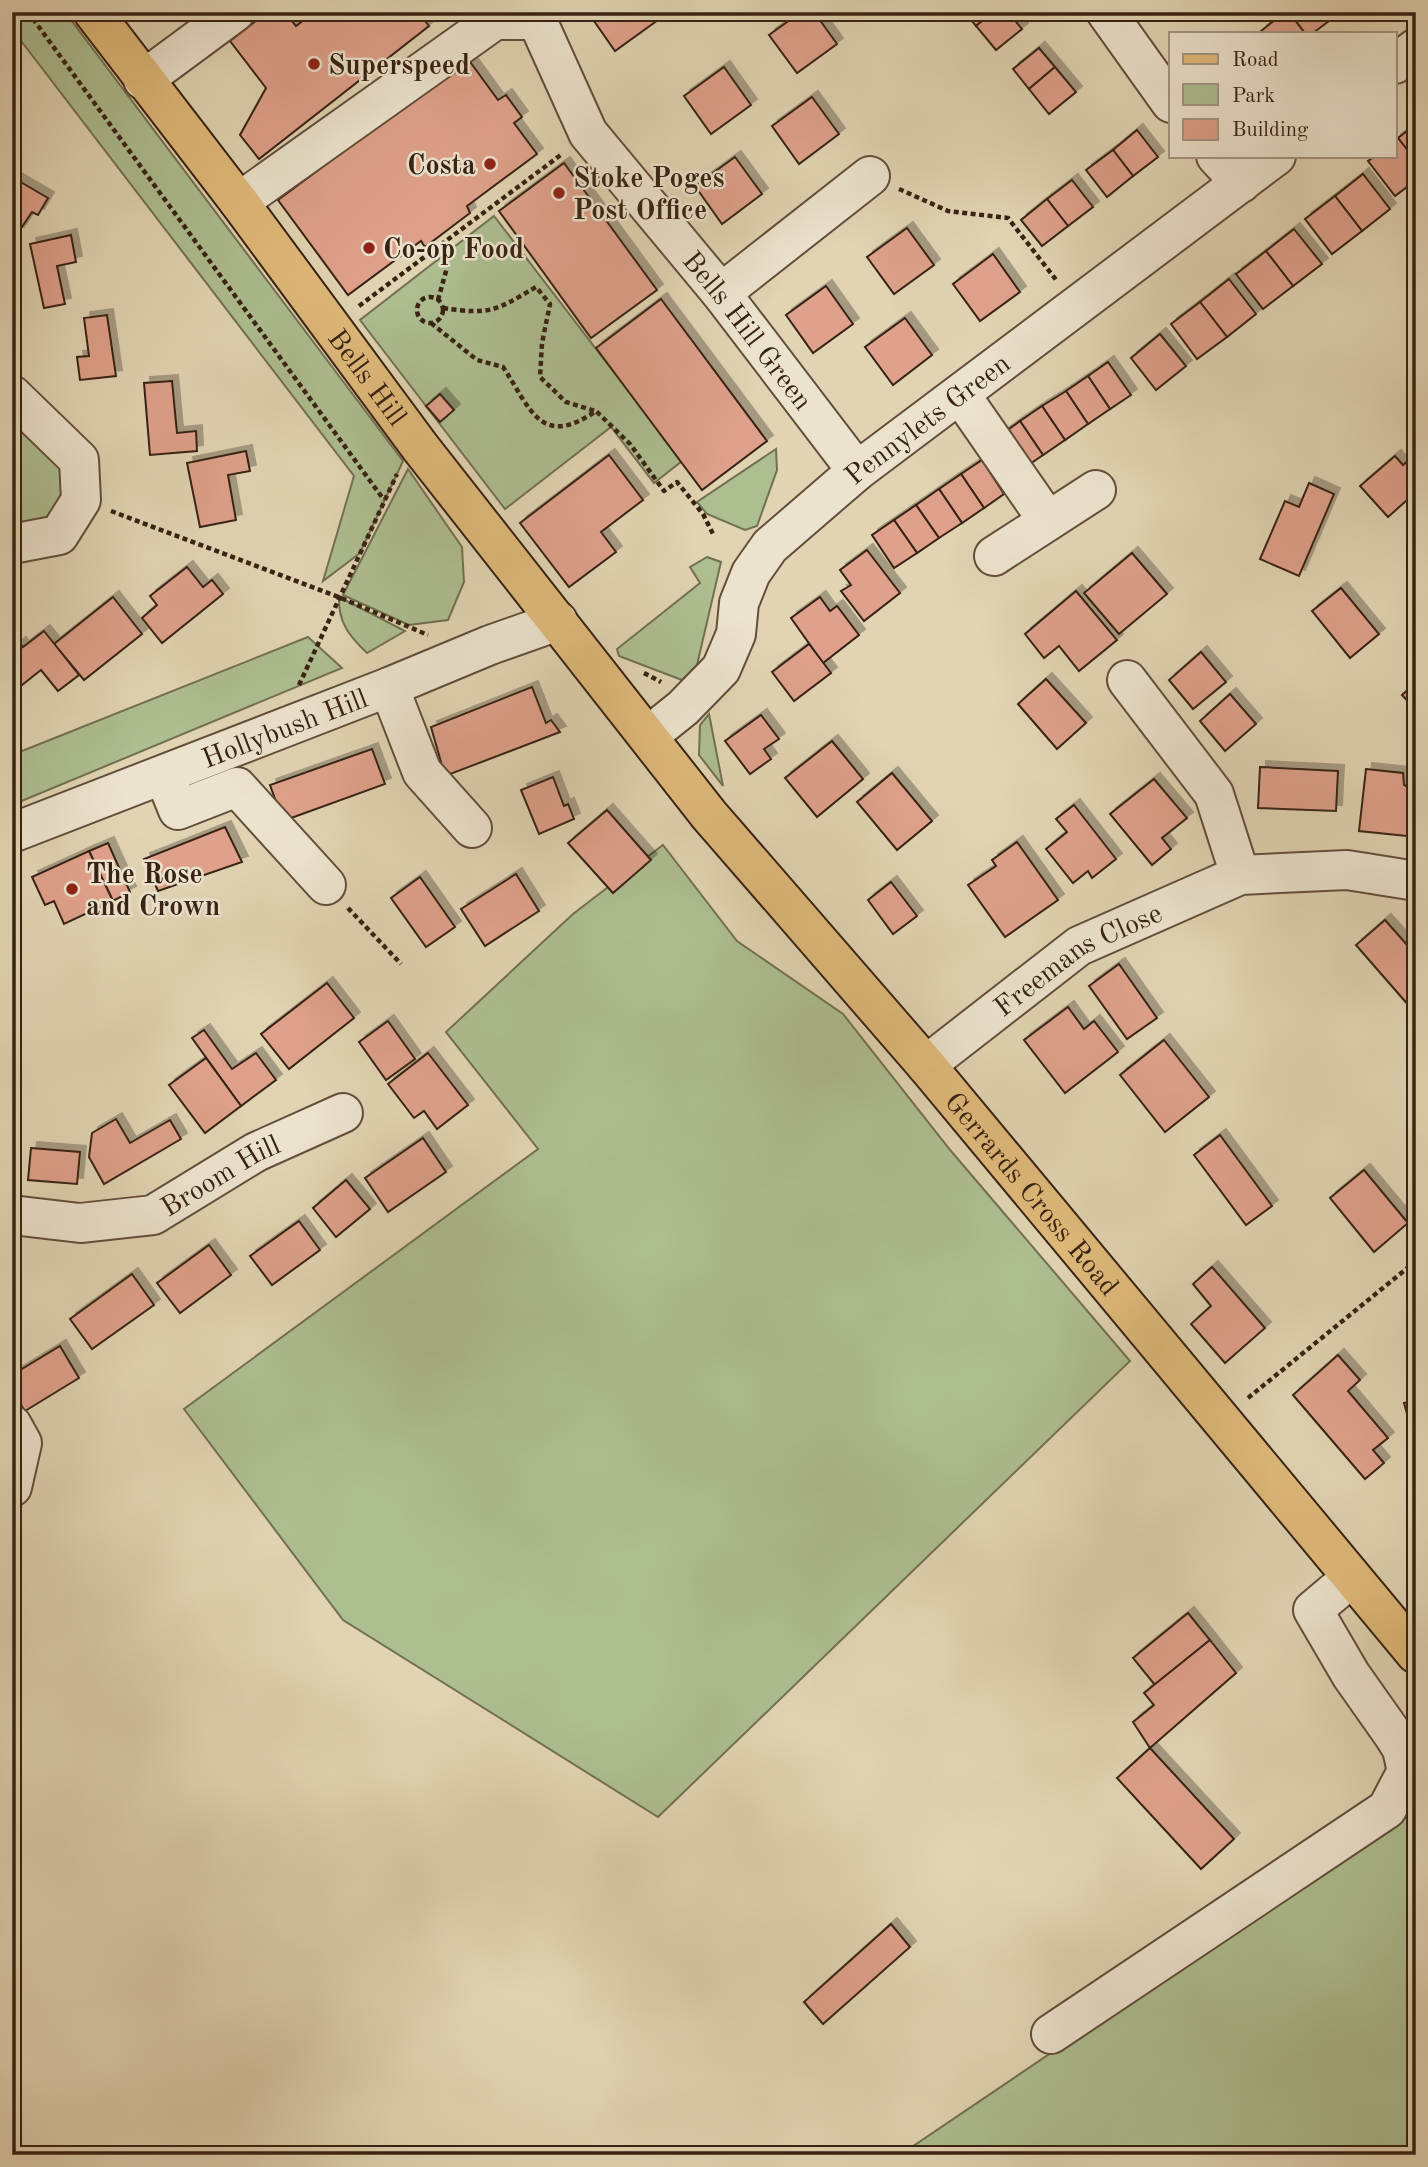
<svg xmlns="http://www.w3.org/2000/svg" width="1428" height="2167" viewBox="0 0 1428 2167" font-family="'Old Standard TT',serif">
<defs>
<filter id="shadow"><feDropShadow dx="6" dy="-6" stdDeviation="0" flood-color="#0004"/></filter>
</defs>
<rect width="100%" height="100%" fill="#e1d4b3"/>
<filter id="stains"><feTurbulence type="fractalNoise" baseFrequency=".00286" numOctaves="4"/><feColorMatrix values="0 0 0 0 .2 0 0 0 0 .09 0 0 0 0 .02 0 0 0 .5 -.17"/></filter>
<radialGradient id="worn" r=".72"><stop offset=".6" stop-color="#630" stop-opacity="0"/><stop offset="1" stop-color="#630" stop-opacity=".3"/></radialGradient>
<g fill="#adbe91" stroke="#727052" stroke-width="2">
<path d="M12,12h53l338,449 -43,92 -37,28 31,-105 -342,-447z"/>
<path d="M494,216l188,245 -28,22 -43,-56 -106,82 -145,-189z"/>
<path d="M12,412l56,62v34l-56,27z"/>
<path d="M776,449l1,21 -20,56 -12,4 -38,-16 -10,-12z"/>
<path d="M408,469l54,78 2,35 -16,38 -39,5 -66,-30z"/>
<path d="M707,557l14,5 -24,103 -15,15 -63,-24 -2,-7 83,-66 -10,-16z"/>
<path d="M339,597l66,34 -38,22c-18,-17 -29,-31 -28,-56z"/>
<path d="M308,637l34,31 -330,137v-50z"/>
<path d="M709,714l14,72 -24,-31 1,-30z"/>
<path d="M663,845l74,96 106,73 108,137 179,210 -472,456 -315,-197 -159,-211 354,-260 -92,-117 127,-118z"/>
<path d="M1416,1806v349h-516z"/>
</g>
<g fill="#dfa18b" stroke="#372213" stroke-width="2" filter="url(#shadow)">
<path d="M267,12h18l11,14 18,-14h104l11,14 -170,133 -19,-24 26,-47 -36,-47z"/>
<path d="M606,12h63l-54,39 -21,-30z"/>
<path d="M801,12h13l23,32 -40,29 -28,-38z"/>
<path d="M965,12h28l-17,14z"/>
<path d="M993,12h15l14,17 -26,21 -20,-24z"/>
<path d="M1285,12h4l16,21h-42l-2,-2z"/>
<path d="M1289,12h40l4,6 -20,15h-8z"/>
<path d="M1039,48l16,19 -26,22 -16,-20z"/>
<path d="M468,59l30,41 8,-5 16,22 -8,6 23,31 -70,52 3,7 -45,34 -4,-6 -73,54 -70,-95z"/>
<path d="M724,67l27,38 -40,29 -27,-38z"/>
<path d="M1055,67l21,25 -27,22 -20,-25z"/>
<path d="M812,97l27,37 -40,30 -27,-38z"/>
<path d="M1416,124v37l-18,-23z"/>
<path d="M1137,130l21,27 -25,19 -20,-26z"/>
<path d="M1398,138l18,23v19l-21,16 -27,-35 7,-5h20v-16z"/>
<path d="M1113,150l20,26 -26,21 -21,-27z"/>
<path d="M735,157l27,37 -40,30 -27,-38z"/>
<path d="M564,163l93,127 -66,48 -92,-127z"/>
<path d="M1363,174l27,35 -28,22 -27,-35z"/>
<path d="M12,177l36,21 -10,17 -6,-3 -14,21 -6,-3z"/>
<path d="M1072,180l21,27 -25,19 -21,-27z"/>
<path d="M1335,196l27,35 -30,23 -27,-35z"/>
<path d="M1047,199l21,27 -26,20 -21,-26z"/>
<path d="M907,228l27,37 -40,29 -27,-37z"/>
<path d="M1294,229l28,35 -29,22 -27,-35z"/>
<path d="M71,235l5,27 -19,4 8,38 -21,4 -14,-64z"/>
<path d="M1266,251l27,35 -30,23 -27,-35z"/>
<path d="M993,254l27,38 -40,29 -27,-37z"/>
<path d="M1229,279l27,35 -29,23 -27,-35z"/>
<path d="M826,286l27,38 -40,29 -27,-38z"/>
<path d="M661,299l106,142 -65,49 -106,-142z"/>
<path d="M1200,302l27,35 -30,22 -26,-35z"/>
<path d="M107,315l9,61 -36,4 -3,-23 12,-1 -5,-38z"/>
<path d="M905,318l27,37 -39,30 -28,-38z"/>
<path d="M1160,334l26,32 -30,24 -25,-32z"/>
<path d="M1108,362l23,33 -21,14 -22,-33z"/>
<path d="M1088,376l22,33 -22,15 -22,-33z"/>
<path d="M172,381l5,52 19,-2 1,20 -47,4 -6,-72z"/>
<path d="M1066,391l22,33 -23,16 -23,-34z"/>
<path d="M440,394l14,16 -14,12 -14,-16z"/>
<path d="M1042,406l23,34 -22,15 -23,-34z"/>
<path d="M1020,421l23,34 -22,15 -23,-33z"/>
<path d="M246,451l4,20 -22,4 8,45 -36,7 -13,-64z"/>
<path d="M1416,454v38l-28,25 -28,-31 35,-30 8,9z"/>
<path d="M609,455l34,45 -42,32 15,20 -47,35 -49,-64z"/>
<path d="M982,460l22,34 -20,14 -23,-34z"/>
<path d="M961,474l23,34 -22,15 -23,-34z"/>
<path d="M1309,483l25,11 -35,82 -39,-17 25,-58 14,6z"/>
<path d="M939,489l23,34 -23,15 -23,-33z"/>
<path d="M916,505l23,33 -22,15 -23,-33z"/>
<path d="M894,520l23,33 -23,15 -22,-33z"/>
<path d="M867,550l33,43 -36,28 -23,-30 10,-6 -11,-15z"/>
<path d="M1132,553l35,41 -48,40 -35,-41z"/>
<path d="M187,567l16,20 9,-7 11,14 -61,49 -20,-25 15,-13 -7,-9z"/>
<path d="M1341,588l38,46 -29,24 -38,-47z"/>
<path d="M1076,591l41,49 -38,31 -20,-25 -15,12 -19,-24z"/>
<path d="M113,597l29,37 -58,46 -30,-36z"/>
<path d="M820,597l10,14 7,-5 22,29 -36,28 -32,-45z"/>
<path d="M44,631l35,44 -21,16 -17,-21 -29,23v-44l8,-6 3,4z"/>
<path d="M809,644l22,29 -37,28 -22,-29z"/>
<path d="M1201,652l25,30 -33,27 -24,-29z"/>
<path d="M1046,679l40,44 -29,26 -39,-45z"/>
<path d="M1416,682v28l-14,-15z"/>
<path d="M532,687l14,36 5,-3 9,12 -115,44 -14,-49z"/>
<path d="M1230,694l26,30 -31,27 -25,-30z"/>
<path d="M761,715l18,24 -15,10 7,10 -21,15 -25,-33z"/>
<path d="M832,741l31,38 -46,38 -32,-39z"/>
<path d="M372,749l13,35 -102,37 -13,-36z"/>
<path d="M1260,767l78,4 -2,40 -78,-3z"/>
<path d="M1366,769l37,4 1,12 11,6 1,46 -57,-6z"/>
<path d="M892,773l40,48 -35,29 -40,-48z"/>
<path d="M553,777l11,29 4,-2 6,15 -35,15 -18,-44z"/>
<path d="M1154,779l33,39 -25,20 9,11 -19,16 -42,-51z"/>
<path d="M1074,805l42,54 -24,19 -4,-7 -15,12 -27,-34 21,-17 -11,-13z"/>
<path d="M607,810l44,50 -38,33 -45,-50z"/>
<path d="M225,827l17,35 -84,29 -14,-32z"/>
<path d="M1017,842l41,58 -53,37 -37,-52 28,-19 -4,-6z"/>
<path d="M108,843l22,49 -17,9 -24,-50z"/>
<path d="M89,851l24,50 -49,23 -10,-23 -9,4 -13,-28z"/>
<path d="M516,874l23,37 -54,35 -24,-37z"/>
<path d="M420,877l35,50 -29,20 -35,-49z"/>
<path d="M891,882l26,34 -24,18 -25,-34z"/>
<path d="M1385,920l31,35v47l-6,5 -54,-62z"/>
<path d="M1119,964l38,54 -30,21 -38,-53z"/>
<path d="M327,983l27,35 -65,51 -28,-35z"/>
<path d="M1068,1007l16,22 10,-8 24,31 -53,41 -41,-53z"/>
<path d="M388,1021l27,38 -29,21 -27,-38z"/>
<path d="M204,1030l28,39 24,-16 20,27 -35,26 -49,-68z"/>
<path d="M1164,1040l45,57 -44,35 -45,-57z"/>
<path d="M428,1053l40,52 -31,24 -13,-18 -10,7 -26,-34z"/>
<path d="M206,1058l35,48 -36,27 -36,-48z"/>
<path d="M116,1119l14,24 40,-23 11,19 -77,45 -15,-27 3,-24z"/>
<path d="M1220,1135l52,71 -26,19 -52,-70z"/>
<path d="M423,1138l23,34 -58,40 -23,-34z"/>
<path d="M31,1148l49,4 -3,32 -49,-4z"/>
<path d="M1364,1170l44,53 -34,29 -44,-54z"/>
<path d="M346,1180l24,29 -34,28 -23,-29z"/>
<path d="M299,1221l21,29 -48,35 -22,-29z"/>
<path d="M209,1245l22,30 -51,38 -23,-30z"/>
<path d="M1212,1267l53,61 -40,35 -34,-39 20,-18 -18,-22z"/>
<path d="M132,1274l22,31 -62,44 -22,-30z"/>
<path d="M60,1346l19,32 -54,33 -13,-20v-16z"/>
<path d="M1338,1355l22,25 -12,11 40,47 -15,12 11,13 -19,16 -72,-84z"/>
<path d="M1416,1400v46l-12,-43z"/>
<path d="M1188,1613l22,27 -55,45 -22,-27z"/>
<path d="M1210,1640l26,33 -86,75 -17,-26 21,-17 -10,-12z"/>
<path d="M1150,1748l84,91 -33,30 -84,-91z"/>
<path d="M891,1924l19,23 -87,77 -19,-22z"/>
</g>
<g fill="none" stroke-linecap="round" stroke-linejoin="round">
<defs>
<g id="minor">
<path id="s1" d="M543,12l-6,8 51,113 133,160 136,178"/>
<path d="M1106,12l65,91"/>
<path d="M1395,64l21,-16"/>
<path d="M143,80l92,-68"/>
<path d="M1216,156l25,27"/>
<path d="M239,202l256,-182h42"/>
<path d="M721,293l149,-117"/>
<path d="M960,394l88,127"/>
<path d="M12,395l67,65 2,40 -22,35 -47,9"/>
<path d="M994,556l102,-66"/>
<path d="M1127,680l87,114 26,81"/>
<path d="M389,687l33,85 50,56"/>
<path id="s2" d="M648,736l35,-28 38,-39 15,-35 3,-31 12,-30 19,-27 87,-75 419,-315"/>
<path d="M164,775l14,35 59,-23 89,98"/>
<path id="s3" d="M12,833l377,-146 101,-42 68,-24"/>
<path id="s4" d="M926,1065l153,-119 161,-71 107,-5 69,11"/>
<path id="s5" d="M12,1215l68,8 73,-8 103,-63 87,-39"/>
<path d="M12,1425l10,18 -10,44"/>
<path d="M1051,2034l336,-225 20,-38 -5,-22 -8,-13 -43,-61 -38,-65 38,-32"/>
</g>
<g id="major">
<path id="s6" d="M93,12l146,190 181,245 289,368 217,250 490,589"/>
</g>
</defs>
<use href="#minor" stroke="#624e3b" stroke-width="42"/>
<use href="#major" stroke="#372213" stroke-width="42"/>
<g stroke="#372213" stroke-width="4.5" stroke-dasharray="5 3.5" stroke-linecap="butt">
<path d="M28,12l356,488"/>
<path d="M899,189l49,22 60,7 49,63"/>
<circle cx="430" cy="310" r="13"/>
<path d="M438,300l10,-36 -5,-22"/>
<path d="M359,306l203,-152"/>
<path d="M443,308c48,7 52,3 93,-21l14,17 -8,39 -2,34 26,25 29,9"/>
<path d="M431,323l46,37 26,7c28,42 37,82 93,44l34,33 34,47 13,-9 26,32 11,22"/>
<path d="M111,511l230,87 87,37"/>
<path d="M644,673l17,9"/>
<path d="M299,685l98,-211"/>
<path d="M348,908l53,56"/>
<path d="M1248,1398l168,-137"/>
</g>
<use href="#minor" stroke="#ece3ce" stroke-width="38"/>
<use href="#major" stroke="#e0ba7a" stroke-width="38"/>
</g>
<g fill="#8f2418" stroke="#ece3ce" stroke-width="2.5">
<circle cx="314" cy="64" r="7"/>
<circle cx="490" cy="164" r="7"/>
<circle cx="559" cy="193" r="7"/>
<circle cx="369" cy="248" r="7"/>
<circle cx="72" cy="889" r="7"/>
</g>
<g text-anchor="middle" stroke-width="5" stroke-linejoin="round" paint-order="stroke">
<g font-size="28" font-weight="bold" fill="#372213" stroke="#ece3ce" text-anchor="start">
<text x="328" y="74">Superspeed</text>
<text x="476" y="174" text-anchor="end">Costa</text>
<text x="573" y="187">Stoke Poges<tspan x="573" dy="32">Post Office</tspan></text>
<text x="383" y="258">Co-op Food</text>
<text x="86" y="883">The Rose<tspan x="86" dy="32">and Crown</tspan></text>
</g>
<g font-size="28" fill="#372213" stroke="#ece3ce">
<text dy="10" stroke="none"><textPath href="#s1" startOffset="388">Bells Hill Green</textPath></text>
<text dy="10" stroke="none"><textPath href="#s6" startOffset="457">Bells Hill</textPath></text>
<text dy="10" stroke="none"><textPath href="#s2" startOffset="436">Pennylets Green</textPath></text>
<text dy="10" stroke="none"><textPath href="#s3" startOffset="292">Hollybush Hill</textPath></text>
<text dy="10" stroke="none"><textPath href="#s4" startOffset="186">Freemans Close</textPath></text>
<text dy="10" stroke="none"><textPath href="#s5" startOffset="220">Broom Hill</textPath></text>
<text dy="10" stroke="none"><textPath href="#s6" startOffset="1510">Gerrards Cross Road</textPath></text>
</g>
</g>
<rect width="1428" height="2167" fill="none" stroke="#e1d4b3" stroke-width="42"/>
<rect x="14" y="14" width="1400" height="2139" fill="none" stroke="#372213" stroke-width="3.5"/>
<rect x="21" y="21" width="1386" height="2125" fill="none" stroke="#372213" stroke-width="2"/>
<rect x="1169" y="32" width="228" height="126" fill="#ece3ce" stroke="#a49683" stroke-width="2"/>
<rect x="1183" y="54" width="35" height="10" fill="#e0ba7a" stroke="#a49683" stroke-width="2"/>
<text x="1232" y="66" font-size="21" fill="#372213">Road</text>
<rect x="1183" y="84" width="35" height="21" fill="#adbe91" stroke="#a49683" stroke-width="2"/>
<text x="1232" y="102" font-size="21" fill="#372213">Park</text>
<rect x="1183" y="119" width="35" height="21" fill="#dfa18b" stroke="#a49683" stroke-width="2"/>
<text x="1232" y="136" font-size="21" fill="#372213">Building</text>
<rect width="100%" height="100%" filter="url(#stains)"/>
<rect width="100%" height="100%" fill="url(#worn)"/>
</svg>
